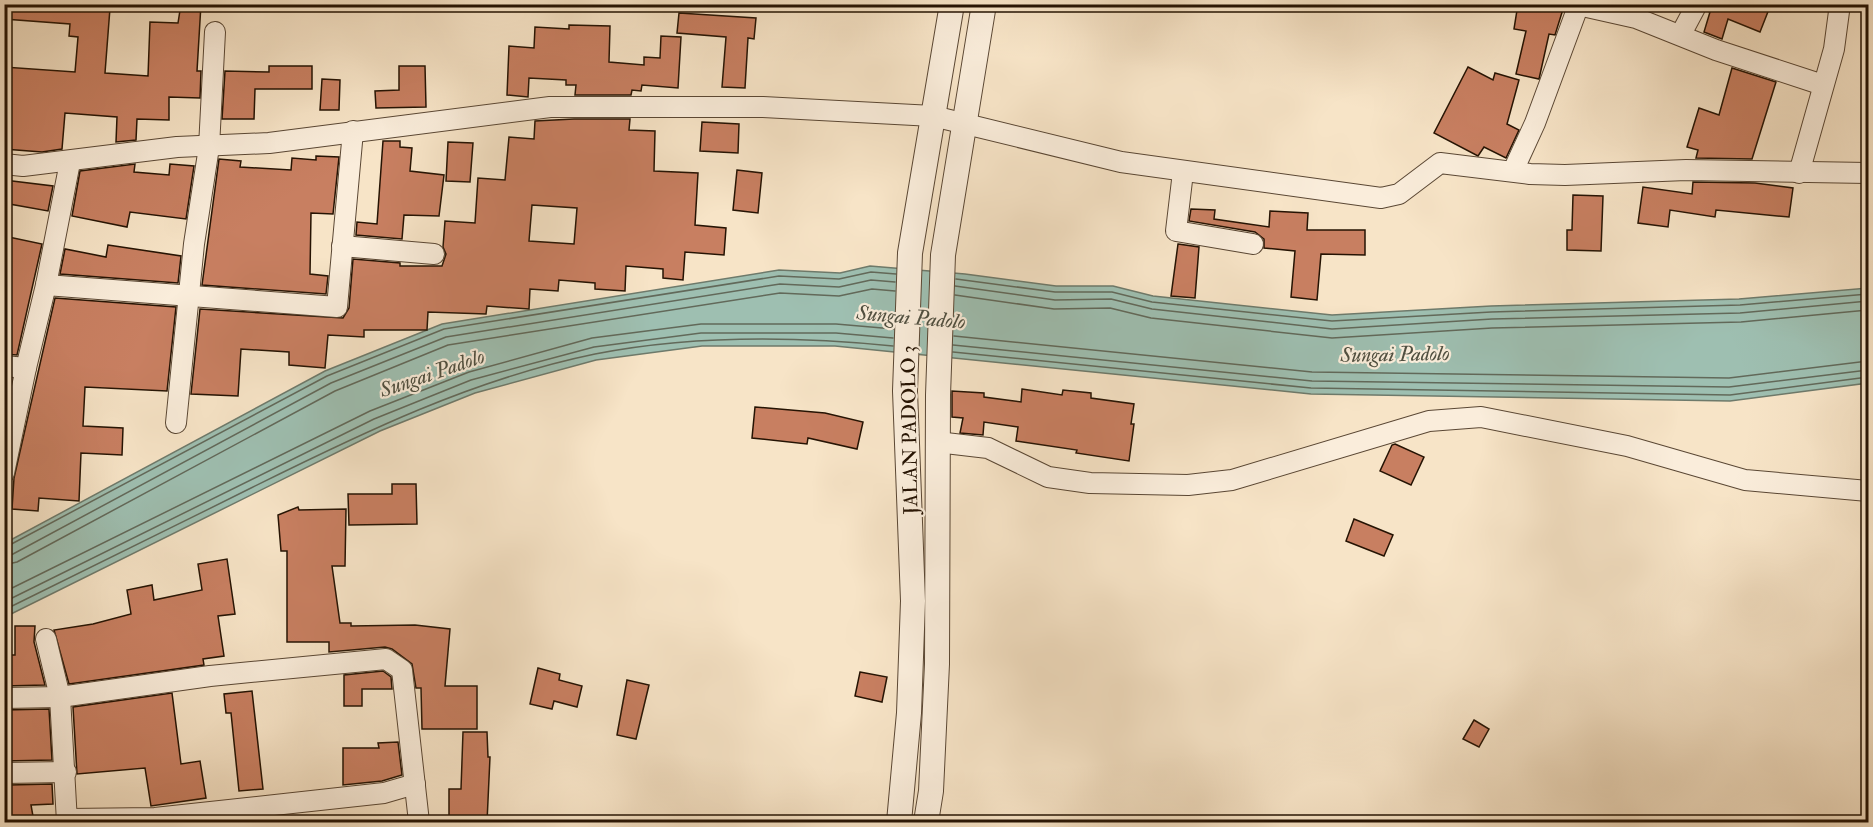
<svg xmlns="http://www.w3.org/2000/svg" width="1873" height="827" viewBox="0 0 1873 827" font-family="'IM FELL Double Pica',serif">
<rect width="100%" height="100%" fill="#f7e4c7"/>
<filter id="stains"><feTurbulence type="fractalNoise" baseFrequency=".00333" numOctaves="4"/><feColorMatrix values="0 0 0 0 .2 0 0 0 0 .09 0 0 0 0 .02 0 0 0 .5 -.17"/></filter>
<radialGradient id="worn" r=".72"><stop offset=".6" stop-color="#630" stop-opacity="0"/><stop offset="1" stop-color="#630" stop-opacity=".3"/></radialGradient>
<path fill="#9ebfb1" stroke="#6e7a6b" stroke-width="1.5" d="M870,266l95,8 91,12h57l40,10 179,19 159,-9 248,-7 129,-11v95l-138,18 -419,-7 -476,-48h-133l-106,14 -121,33 -95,38 -375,186v-74l320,-172 117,-47 337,-54 61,3z"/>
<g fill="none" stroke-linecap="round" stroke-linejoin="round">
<g stroke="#62695a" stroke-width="1.5">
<path d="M956,279l99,13h57l40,10 180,19 159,-9 249,-7 128,-11"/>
<path d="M955,286l100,14 56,-1 41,10 180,20 160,-10 248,-6 128,-12"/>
<path d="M955,295l99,14 56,-1 41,10 181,20 160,-10 249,-6 127,-12"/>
<path d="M954,336l358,36 417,6 139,-17"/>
<path d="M953,345l359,36 417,6 139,-17"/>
<path d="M953,352l358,36 419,7 138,-18"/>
<path d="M4,548l323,-172 117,-47 335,-53 60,3 32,-7 25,2"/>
<path d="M4,556l9,-2 318,-171 115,-46 334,-53 59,3 32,-7 24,2"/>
<path d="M4,565l13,-3 318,-171 113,-46 332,-52 59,3 33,-7 23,2"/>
<path d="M4,592l366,-181 99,-39 123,-34 109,-14h135l58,5"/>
<path d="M4,602l370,-183 97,-39 123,-33 107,-14h135l57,5"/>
<path d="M4,610c83,-41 165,-81 247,-122 111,-55 222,-109 344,-134 97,-19 200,-18 298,-8"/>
</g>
</g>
<g fill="#c87f61" stroke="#251303" stroke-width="1.5" fill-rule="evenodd">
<path d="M4,4h86l20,4 -5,65 43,3 2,-54 28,1 3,-19h20l-4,67h4l-1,27 -31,-1v23l-32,-1 -1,21 -20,2 1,-25 -52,-4 -3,36 -20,3 -38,-3v-82l71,5 3,-35 -9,-1 1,-12 -66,-5z"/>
<path d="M1518,4l46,2 -9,29 -6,-1 -10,45 -23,-5 10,-43 -12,-2z"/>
<path d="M1709,4h62l-11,28 -32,-13 -6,20 -18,-7 6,-20 -3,-1z"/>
<path d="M679,13l77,5 -2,21 -6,-1 -3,50 -23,-1 4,-50 -49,-4z"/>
<path d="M569,25l41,1 -1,36 35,3v-8l16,1 1,-22 20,1 -3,51 -36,-3 -1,6 -9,-1 -1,5h-56l1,-10h-10v-5l-37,-2 -1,19 -21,-2 2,-49 25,2 1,-21 34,2z"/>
<path d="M269,66h43v23h-57l-1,30h-32l3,-48 44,1z"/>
<path d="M399,66h26l1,41 -50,1 -1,-17 24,-1z"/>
<path d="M1468,67l25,13 2,-7 24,7 -12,44 12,6 -13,28 -22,-11 -6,9 -44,-23z"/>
<path d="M1732,68l44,14 -24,77 -56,-1 2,-8 -11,-3 12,-39 20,7z"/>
<path d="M322,79l18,1 -1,30h-19z"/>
<path d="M574,119h56l-1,11 26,1 -1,40 44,2 -3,52 31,3 -2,27 -39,-3 -2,28 -20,-2v-9l-37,-3 -1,25 -30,-2v-6l-36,-3 -1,11 -28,-2 -1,20 -42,-3 -1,8 -58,-2 -1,18h-63v7l-36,-2 -3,33 -36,-3v-13l-48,-3 -3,47 -47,-2 9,-85 143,9 6,-10 4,-49 47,4v3h42l4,-12 -3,-7 2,-26 30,2 3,-45 27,2 4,-43 25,2 1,-18zM532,205l45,3 -3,36 -45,-3z"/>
<path d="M702,122l37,2 -1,29 -38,-2z"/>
<path d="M383,141h17v6l12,1 -2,23 34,4 -5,41 -35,-1 -2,24 -46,-4 1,-13 20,2z"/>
<path d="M448,142l25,1 -3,39 -24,-1z"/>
<path d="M316,156l23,1 -6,57 -22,-1 -1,61 18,2 -2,18 -124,-9 17,-126 22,2 -1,6 51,3 1,-12 24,2z"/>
<path d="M135,164l-1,8 35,3 1,-11 24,2 -8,53 -56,-7 -3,15 -55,-11 8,-45z"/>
<path d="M737,170l25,3 -4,40 -25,-3z"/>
<path d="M4,180l49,6 -5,25 -44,-8z"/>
<path d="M1693,182l62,1 38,5 -4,29 -73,-7 -1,7 -45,-7 -2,17 -30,-4 5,-36 49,7z"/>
<path d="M1573,195l30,1 -2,55 -34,-1v-20h5z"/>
<path d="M1191,209l24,1 -1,9 55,8 1,-16 38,2 -1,17h58v25l-44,-1 -4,46 -26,-3 4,-46 -31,-3v-9l-9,-7 -66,-11z"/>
<path d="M4,236l38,8 -25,111 -13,-1z"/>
<path d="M1178,244l21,3 -4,51 -24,-2z"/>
<path d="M108,245l73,11 -3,27 -118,-9 5,-25 41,8z"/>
<path d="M55,298l121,9 -9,84 -82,-4 -2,39 40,2 -1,27 -41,-2 -2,48 -40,-3 -1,13 -26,-2 2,-31z"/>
<path d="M1022,389l40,6 1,-5 28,3v5l43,6 -3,20h3l-5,37 -53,-8 1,-3 -61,-9 2,-14 -34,-5 -1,13 -23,-2 3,-15 -11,-1v-26l32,2v4l37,5z"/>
<path d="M755,407l70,6 38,9 -6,27 -49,-11 -1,6 -55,-6z"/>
<path d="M1395,444l29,13 -13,28 -31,-14 12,-26z"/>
<path d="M392,484h24l1,40 -68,1 -1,-31h44z"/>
<path d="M298,507l1,3 47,-1 -1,57h-13l8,57h11v3l64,-1 35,4 -5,57h32v43h-55l-1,-41h-5l-4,-24 -20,-15 -7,-2 -56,5v-10h-42v-91h-6l-3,-36z"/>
<path d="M1354,519l39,16 -9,21 -38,-15z"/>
<path d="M227,559l8,55 -17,2 6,40 -21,3 1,6 -135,19 -15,-54 39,-6 38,-10 -4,-24 25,-5 2,15 48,-10 -4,-26z"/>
<path d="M15,626h20l-1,16 11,43 -41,1v-31h11z"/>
<path d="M538,668l22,6 -1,6 23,6 -5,21 -23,-6 -2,8 -22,-5z"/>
<path d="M383,671l8,6 1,12h-30v17h-18v-31z"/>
<path d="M860,672l27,5 -5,25 -27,-6z"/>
<path d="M627,680l22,5 -13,54 -19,-4z"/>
<path d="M252,691l11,98 -24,2 -8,-78h-5l-2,-19z"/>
<path d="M172,693l9,71 19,-3 6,37 -55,8 -6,-38 -68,6 -4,-67z"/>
<path d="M49,709l3,51 -48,1v-51z"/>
<path d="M1474,720l15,9 -10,18 -16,-8z"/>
<path d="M463,732h24l1,25h2l-3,65h-38v-33h12z"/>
<path d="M398,742l4,33 -20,6 -39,4v-37h36l-1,-5z"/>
<path d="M52,784l1,20 -22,1 3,17h-23l-2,-37z"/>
</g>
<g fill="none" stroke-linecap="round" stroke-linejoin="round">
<defs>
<g id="minor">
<path d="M1578,5l58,13 80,32 107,35"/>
<path d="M1681,34l16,-30"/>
<path d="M4,164l19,2 154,-19 92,-4 281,-36h213l170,9 188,46 260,36 18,-4 41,-31 90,11 35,1 121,-5 182,3"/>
<path d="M1513,171l22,-48 44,-119"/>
<path d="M1183,172l-7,59 77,13"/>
<path d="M1799,173l35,-124 6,-45"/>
<path d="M342,246l92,8"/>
<path d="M46,285l291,22 16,-176"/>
<path d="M4,366l22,2 20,-83 24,-123"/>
<path d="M176,423l18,-179 15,-97 6,-115"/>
<path d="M937,442l51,6 60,29 42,6 98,2 44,-5 197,-59 52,-4 146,29 118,34 123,11"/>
<path d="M4,473l22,-105"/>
<path d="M46,639l14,58 7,125"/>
<path d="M4,698l56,-1 150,-21 176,-17 16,11 17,152"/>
<path d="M4,773l62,-1"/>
<path d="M67,819l88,-1 229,-25 31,-9"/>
</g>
<g id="tertiary">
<path d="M899,822l10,-109 4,-112 -8,-210 5,-138 42,-249"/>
<path d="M926,822l5,-31 6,-127 1,-269 5,-140 41,-251"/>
</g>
</defs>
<use href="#minor" stroke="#5a4734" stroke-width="22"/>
<use href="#tertiary" stroke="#5a4734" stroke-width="26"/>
<use href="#minor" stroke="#faeddb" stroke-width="20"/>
<use href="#tertiary" stroke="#faeddb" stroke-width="24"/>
</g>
<g text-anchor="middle" stroke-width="4.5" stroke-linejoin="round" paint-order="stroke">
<g font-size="20" fill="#251303" stroke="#faeddb">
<text transform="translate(909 430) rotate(-91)" y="7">JALAN PADOLO 3</text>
</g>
<g font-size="21" font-style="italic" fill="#4f4f40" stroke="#faeddb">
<text transform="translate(911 317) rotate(5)" y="7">Sungai Padolo</text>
<text transform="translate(1395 354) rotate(-1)" y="7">Sungai Padolo</text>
<text transform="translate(432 373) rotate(-19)" y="7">Sungai Padolo</text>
</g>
</g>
<rect width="1873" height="827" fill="none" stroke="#f7e4c7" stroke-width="24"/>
<rect x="6" y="6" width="1861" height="815" fill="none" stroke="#251303" stroke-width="3"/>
<rect x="12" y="12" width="1849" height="803" fill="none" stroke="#251303" stroke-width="1.5"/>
<rect width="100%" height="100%" filter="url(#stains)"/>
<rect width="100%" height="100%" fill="url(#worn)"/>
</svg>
